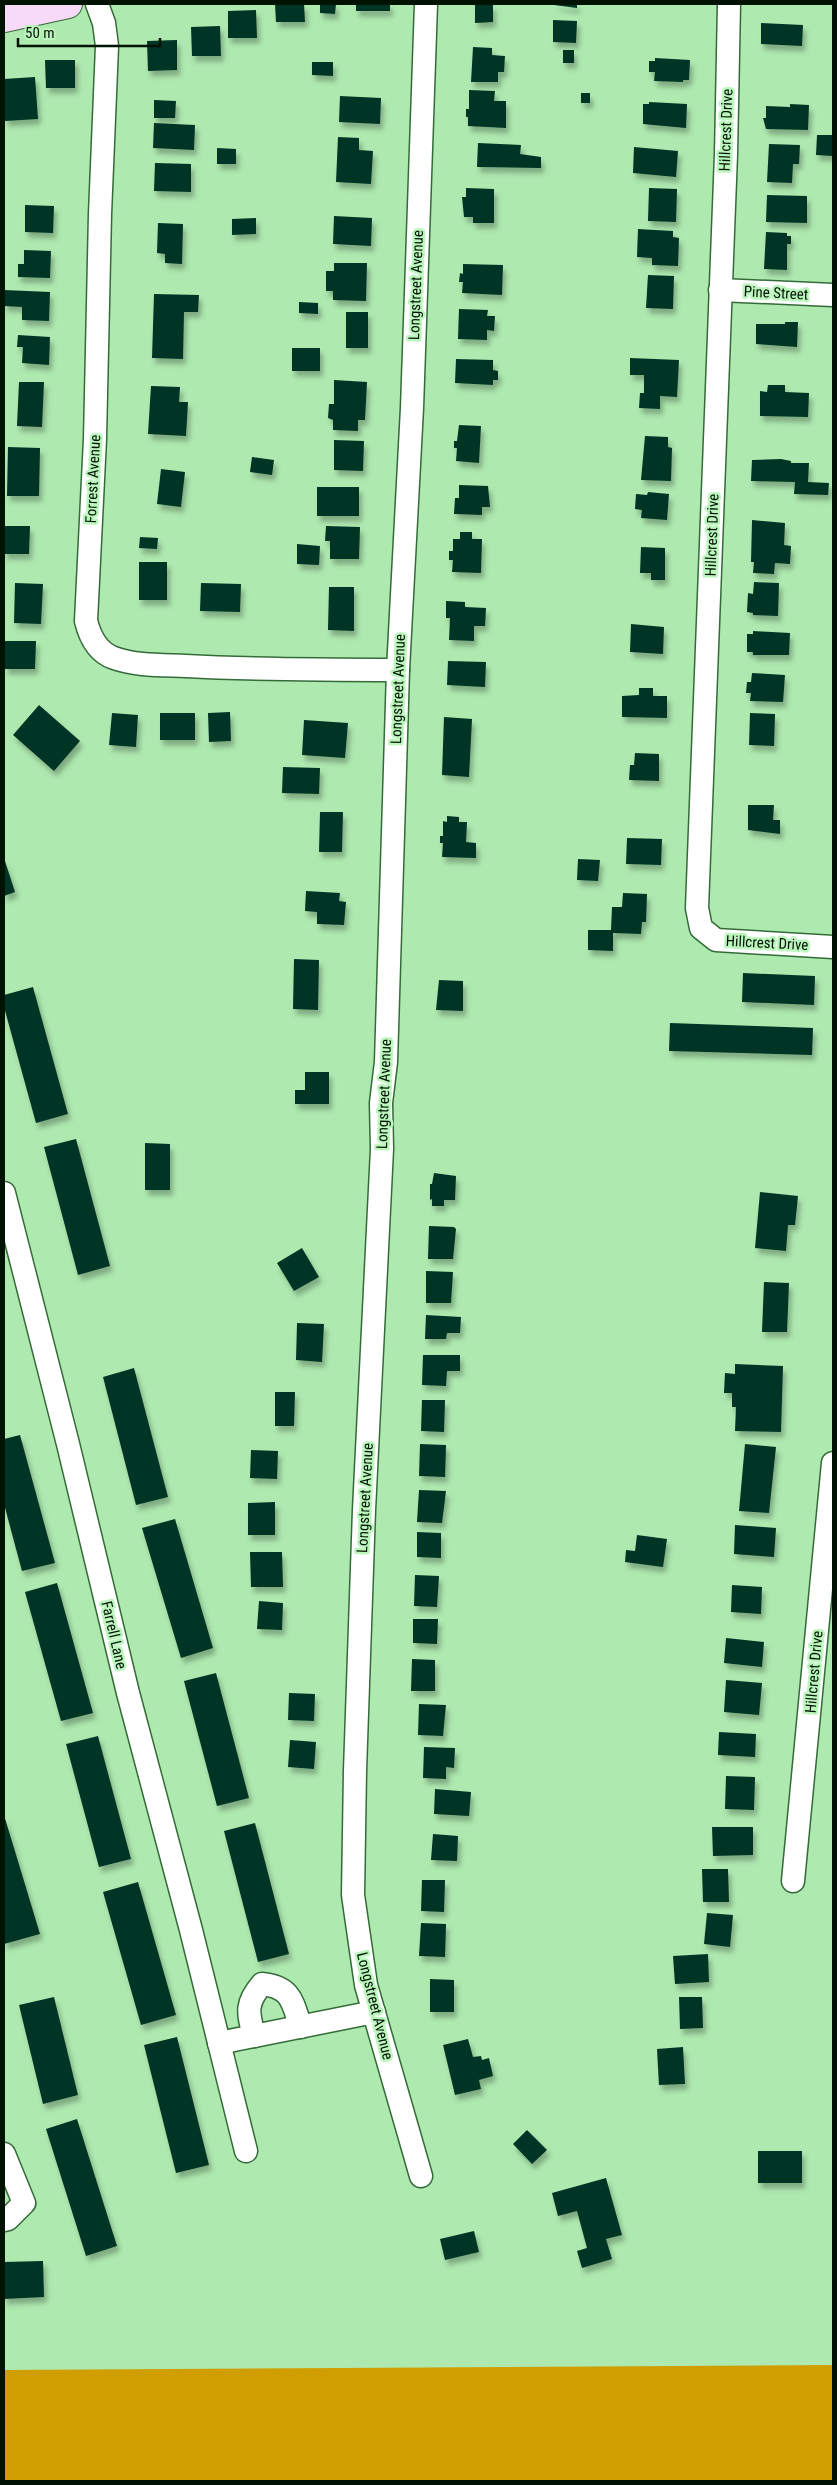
<svg xmlns="http://www.w3.org/2000/svg" width="837" height="2485" viewBox="0 0 837 2485" font-family="'Roboto Condensed',sans-serif">
<defs>
<filter id="shadow"><feDropShadow dx="3" dy="5.5" stdDeviation="2.5" flood-color="#0004"/></filter>
</defs>
<rect width="100%" height="100%" fill="#aee9b0"/>
<path fill="#d09e01" d="M833,2365v116h-829v-111z"/>
<g fill="#033525" filter="url(#shadow)">
<path d="M275,4h29l1,18h-29z"/>
<path d="M320,4h16l-1,10 -15,-1z"/>
<rect x="356" y="4" width="34" height="7"/>
<path d="M554,4h23v4l-23,-3z"/>
<path d="M475,5h18v17l-18,1z"/>
<path d="M256,10l1,28h-29v-27z"/>
<path d="M553,20l24,1 -1,22 -23,-1z"/>
<path d="M761,23l42,2 -1,21 -41,-2z"/>
<path d="M220,26l1,30h-29l-1,-29z"/>
<path d="M177,40v30l-29,1 -1,-30z"/>
<path d="M473,47l19,1v7l13,1 -1,16h-6v10h-27z"/>
<rect x="563" y="50" width="11" height="13"/>
<path d="M655,58l35,2 -1,20h-6v2l-29,-1 1,-9h-6v-11h6z"/>
<path d="M45,60h30v28h-29z"/>
<path d="M312,62h21v14l-21,-1z"/>
<path d="M35,77l3,42 -33,2 -1,-42z"/>
<path d="M469,90l26,1 -1,10h12v27l-38,-2v-9h-2v-8h3z"/>
<rect x="581" y="93" width="9" height="10"/>
<path d="M340,96l41,2 -1,26 -41,-2z"/>
<path d="M154,100l22,1 -1,17h-21z"/>
<path d="M649,102l38,2 -1,24 -43,-4v-20h6z"/>
<path d="M790,104l19,1 -1,25 -42,-1 -3,-11h3v-12l24,1z"/>
<path d="M154,123l41,2 -1,25 -41,-2z"/>
<path d="M817,135h16v21l-17,-1z"/>
<path d="M338,137l21,1v12l14,1 -2,33 -35,-2z"/>
<path d="M478,143l43,2 -1,9 21,3v11l-64,-1z"/>
<path d="M769,144l31,1 -1,19h-6l-1,19 -25,-1z"/>
<path d="M634,147l44,4 -2,26 -43,-4z"/>
<path d="M217,148l19,1v15h-19z"/>
<path d="M155,163l36,1v28l-37,-1z"/>
<path d="M466,188l28,1v34h-21v-6h-9l-2,-20h4z"/>
<path d="M649,188l28,1 -1,33 -28,-1z"/>
<path d="M767,195l40,1v27l-41,-1z"/>
<path d="M25,205l29,1 -1,27 -28,-1z"/>
<path d="M334,216l38,2 -1,28 -38,-2z"/>
<path d="M256,218v16l-24,1v-16z"/>
<path d="M158,223l25,1 -1,40 -17,-1v-9l-8,-1z"/>
<path d="M638,229l35,2v6l6,1 -1,28 -26,-1v-7l-15,-1z"/>
<path d="M766,232l21,1v3h4v8h-4v26l-23,-1z"/>
<path d="M24,250l27,1 -1,27 -32,-1v-13h6z"/>
<path d="M334,263h33l-1,38 -33,-1v-9h-7v-20h8z"/>
<path d="M463,264l40,1 -1,30 -40,-2 1,-11h-4l1,-9 3,1z"/>
<path d="M648,275l26,1 -1,33 -27,-1z"/>
<path d="M4,290l46,2 -1,29 -27,-1v-13l-18,-1z"/>
<path d="M154,294l45,1 -1,17h-14l-1,47 -31,-1z"/>
<path d="M299,302l19,1v11l-19,-1z"/>
<path d="M459,309l29,1 -1,6h8l-1,15 -7,-1v10l-29,-1z"/>
<rect x="346" y="312" width="22" height="36"/>
<path d="M785,322h13l-1,25 -41,-3v-20h29z"/>
<path d="M18,335l32,2 -1,28 -27,-2 1,-16h-6z"/>
<rect x="292" y="348" width="28" height="23"/>
<path d="M630,358l49,2 -2,37 -17,-1v13l-21,-1 1,-15h4v-18h-14z"/>
<path d="M456,359l37,1v10l5,1v9h-5v5l-38,-2z"/>
<path d="M334,380l33,2 -2,38h-7v11l-25,-1v-10l-5,-2 1,-14h5z"/>
<path d="M19,382h25l-2,45 -25,-1z"/>
<path d="M768,385h17v7l24,1 -1,24 -48,-1v-25l7,1z"/>
<path d="M151,386l29,1 -1,15h9l-2,34 -38,-2z"/>
<path d="M459,425l22,1 -2,37 -23,-2 1,-13h-3v-7h3z"/>
<path d="M645,436l23,1v10l4,1 -1,33 -30,-1z"/>
<path d="M334,440l30,1 -1,30 -29,-1z"/>
<path d="M8,447l32,1 -1,48h-32z"/>
<path d="M252,457l22,3 -2,15 -22,-3z"/>
<path d="M781,459l10,2v2h18l-1,19 21,1 -1,12 -34,-1 1,-12 -44,-1 1,-21z"/>
<path d="M161,469l24,3 -4,35 -24,-3z"/>
<path d="M459,485l29,1 2,21h-8v8l-28,-1 1,-16h4z"/>
<rect x="317" y="487" width="42" height="29"/>
<path d="M648,492l21,2 -2,26 -26,-2 1,-8 -7,-1 1,-15 11,1z"/>
<path d="M752,520l33,3 -1,22 7,1 -1,18 -15,-1 -1,11 -21,-1 1,-11h-3z"/>
<path d="M4,526h26l-1,28h-25z"/>
<path d="M326,526l34,1 -1,32h-29v-18h-5z"/>
<path d="M460,532h12v7h10l-1,34 -29,-1 1,-12h-4v-9h4v-12h7z"/>
<path d="M140,537l18,1 -1,11 -18,-1z"/>
<path d="M297,544l23,2 -1,19 -22,-1z"/>
<path d="M641,547l24,1v32h-14v-7h-11z"/>
<rect x="139" y="562" width="28" height="38"/>
<path d="M754,582l25,1 -1,33 -25,-1v-2l-6,-1 1,-19 5,1z"/>
<path d="M15,583l28,1 -2,40 -27,-1z"/>
<path d="M201,583l40,1 -1,28 -40,-1z"/>
<path d="M329,587h25v44l-26,-1z"/>
<path d="M446,601l19,1v5l21,1 -1,18h-11v15l-25,-1 1,-22h-4z"/>
<path d="M631,624l33,3 -1,27 -33,-2z"/>
<path d="M753,631l37,2 -1,22h-36v-3h-6v-18h6z"/>
<path d="M5,641h31l-1,28h-30z"/>
<path d="M448,661l38,1 -1,25 -38,-2z"/>
<path d="M752,673l33,2 -2,27 -33,-1 1,-8h-5l1,-11h4z"/>
<path d="M639,688h14v8h14v22l-45,-1v-21l17,-1z"/>
<path d="M39,705l41,36 -26,30 -41,-36z"/>
<path d="M230,712l1,29 -22,1 -1,-29z"/>
<path d="M112,713l26,2 -2,32 -27,-2z"/>
<rect x="160" y="713" width="35" height="27"/>
<path d="M750,713l25,1 -1,32 -25,-1z"/>
<path d="M444,717l28,2 -3,58 -27,-2z"/>
<path d="M304,720l44,3 -3,35 -43,-3z"/>
<path d="M635,753l24,1v27l-30,-1 1,-15h4z"/>
<path d="M283,767l37,1 -1,26 -37,-1z"/>
<path d="M748,805h26l-1,15h7v14l-32,-4z"/>
<path d="M320,812h23l-1,40h-23z"/>
<path d="M447,816l12,1v5h8l-1,20 10,1v15l-34,-1 1,-14h-3v-7h3v-15l4,1z"/>
<path d="M627,838l35,1 -1,26 -35,-1z"/>
<path d="M4,858l11,34 -11,4z"/>
<path d="M578,859l22,1 -2,21 -21,-1z"/>
<path d="M306,891l34,2 -1,8 7,1 -2,23 -27,-1v-12l-12,-1z"/>
<path d="M623,893l24,1 -1,28h-4l-1,12 -28,-1v18l-25,-1v-20h23l1,-23h10z"/>
<path d="M294,959l25,1 -1,50 -25,-1z"/>
<path d="M743,973l72,3 -1,29 -72,-3z"/>
<path d="M439,980l24,1v30l-27,-1z"/>
<path d="M33,987l35,127 -32,9 -32,-116v-12z"/>
<path d="M670,1023l143,5 -1,27 -143,-4z"/>
<path d="M305,1072h24v32h-34v-14h10z"/>
<path d="M76,1139l34,127 -32,9 -34,-128z"/>
<path d="M145,1143l25,1v46h-25z"/>
<path d="M434,1173l22,3 -1,24h-11v6h-12v-7l-2,1v-16h2z"/>
<path d="M760,1192l38,4 -3,29h-7l-2,26 -31,-3z"/>
<path d="M429,1226l25,1 2,2 -3,30h-25z"/>
<path d="M302,1248l17,29 -25,14 -17,-28z"/>
<path d="M426,1271l27,1 -2,31h-25z"/>
<path d="M764,1282l25,1 -2,49h-25z"/>
<path d="M426,1315l35,2 -1,16h-13l-1,6h-21z"/>
<path d="M297,1323l27,1 -2,38 -26,-2z"/>
<path d="M423,1355h37v16h-13l-1,15 -24,-1z"/>
<path d="M735,1364l48,2 -2,66 -46,-1 1,-24h-4v-14h-8l1,-20 10,1z"/>
<path d="M134,1368l34,129 -32,8 -33,-128z"/>
<path d="M275,1392h20l-1,34h-19z"/>
<path d="M422,1400h23l-1,32 -23,-1z"/>
<path d="M20,1435l35,128 -33,8 -18,-67v-65z"/>
<path d="M420,1444l26,1 -1,32 -26,-1z"/>
<path d="M745,1444l31,3 -7,66 -30,-2z"/>
<path d="M251,1450l27,1 -1,28 -27,-1z"/>
<path d="M419,1490l27,1 -4,32 -25,-1z"/>
<path d="M275,1502v33h-27v-32z"/>
<path d="M175,1519l38,129 -32,10 -39,-130z"/>
<path d="M735,1525l41,3 -2,29 -40,-3z"/>
<path d="M417,1532l24,1v25l-24,-1z"/>
<path d="M637,1535l30,4 -4,28 -38,-5 1,-12 9,1z"/>
<path d="M250,1552h32l1,35h-32z"/>
<path d="M415,1575l24,1 -2,31 -23,-1z"/>
<path d="M57,1583l36,130 -32,8 -36,-129z"/>
<path d="M732,1585l30,2 -1,27 -30,-2z"/>
<path d="M259,1601l24,2 -1,27 -25,-1z"/>
<path d="M413,1619h25l-1,25 -24,-1z"/>
<path d="M726,1638l38,4 -2,25 -38,-4z"/>
<path d="M412,1659l23,1v31h-24z"/>
<path d="M216,1673l33,125 -32,8 -33,-125z"/>
<path d="M726,1680l36,3 -3,32 -35,-3z"/>
<path d="M289,1693l26,1 -1,27 -26,-1z"/>
<path d="M419,1704l27,1 -3,31 -25,-1z"/>
<path d="M719,1732l37,2 -1,23 -37,-2z"/>
<path d="M98,1736l33,123 -32,8 -33,-123z"/>
<path d="M290,1740l26,2 -2,27 -26,-2z"/>
<path d="M424,1747l31,1 -1,20 -8,-1v12l-23,-1z"/>
<path d="M726,1776l29,1 -1,33 -29,-1z"/>
<path d="M435,1789l36,3 -2,24 -35,-2z"/>
<path d="M4,1815l36,119 -36,10z"/>
<path d="M255,1823l34,131 -31,8 -34,-131z"/>
<path d="M712,1827h41v28l-40,1z"/>
<path d="M433,1834l25,2 -1,25 -26,-1z"/>
<path d="M702,1869h26l1,33h-26z"/>
<path d="M422,1880h23l-1,32 -23,-1z"/>
<path d="M138,1882l38,133 -35,10 -38,-133z"/>
<path d="M707,1913l26,2 -3,32 -26,-3z"/>
<path d="M421,1923l25,1 -1,33 -26,-1z"/>
<path d="M708,1954l1,28 -34,2 -2,-28z"/>
<path d="M430,1979l24,1v32h-24z"/>
<path d="M54,1997l24,98 -35,9 -24,-99z"/>
<path d="M679,1997h23l1,31 -23,1z"/>
<path d="M177,2037l32,128 -33,8 -32,-128z"/>
<path d="M468,2039l5,18 8,-1 1,4 7,-2 4,18 -14,4 2,9 -26,6 -12,-50z"/>
<path d="M683,2047l2,37 -26,1 -2,-36z"/>
<path d="M77,2119l40,127 -31,10 -40,-127z"/>
<path d="M527,2130l20,20 -15,14 -19,-20z"/>
<rect x="758" y="2151" width="44" height="32"/>
<path d="M606,2178l16,57 -16,4 6,20 -30,9 -5,-17 10,-3 -10,-37 -19,5 -6,-23z"/>
<path d="M474,2231l5,21 -34,8 -5,-21z"/>
<path d="M43,2261l1,36 -40,2v-37z"/>
</g>
<g fill="none" stroke-linecap="round" stroke-linejoin="round">
<defs>
<g id="minor">
<path d="M97,4l7,19 3,23 -7,168 -5,225 -9,182c4,16 11,31 28,37 22,8 48,7 72,8 70,4 141,4 212,4"/>
<path d="M729,4l-3,150 -29,754 4,20 15,12 117,7"/>
<path d="M720,290l113,5"/>
<path d="M4,1193l64,251 60,249 63,237 55,221"/>
<path d="M793,1881l40,-418"/>
<path d="M254,2036c-6,-24 -9,-32 8,-52 30,3 30,18 39,43"/>
<path d="M219,2043l155,-31"/>
<path d="M4,2154l20,49 -16,16 -4,1"/>
<path d="M421,2176l-55,-191 -13,-90 2,-124 9,-261 18,-361 -1,-46 5,-41 12,-392 14,-262 14,-404"/>
</g>
<path id="secondary" d="M4,18l64,-14"/>
</defs>
<use href="#minor" stroke="#346b39" stroke-width="25"/>
<use href="#secondary" stroke="#346b39" stroke-width="30"/>
<use href="#minor" stroke="#fff" stroke-width="22"/>
<use href="#secondary" stroke="#f6daf8" stroke-width="28"/>
</g>
<g text-anchor="middle" stroke-width="5" stroke-linejoin="round" paint-order="stroke">
<g font-size="15" fill="#001202" stroke="#bbf6bd">
<text transform="translate(726 130) rotate(-88)" y="5">Hillcrest Drive</text>
<text transform="translate(416 285) rotate(-88)" y="5">Longstreet Avenue</text>
<text transform="translate(776 293) rotate(3)" y="5">Pine Street</text>
<text transform="translate(93 479) rotate(-87)" y="5">Forrest Avenue</text>
<text transform="translate(712 535) rotate(-88)" y="5">Hillcrest Drive</text>
<text transform="translate(398 689) rotate(-88)" y="5">Longstreet Avenue</text>
<text transform="translate(767 943) rotate(3)" y="5">Hillcrest Drive</text>
<text transform="translate(384 1094) rotate(-88)" y="5">Longstreet Avenue</text>
<text transform="translate(365 1498) rotate(-87)" y="5">Longstreet Avenue</text>
<text transform="translate(114 1635) rotate(77)" y="5">Farrell Lane</text>
<text transform="translate(814 1672) rotate(-85)" y="5">Hillcrest Drive</text>
<text transform="translate(375 2006) rotate(76)" y="5">Longstreet Avenue</text>
</g>
</g>
<rect width="837" height="2485" fill="none" stroke="#001202" stroke-width="10"/>
<path d="M18 38v8h142v-8" fill="none" stroke="#001202" stroke-width="2.5"/>
<text x="25" y="38" font-size="15" fill="#001202" stroke="#bbf6bd" stroke-width="4" paint-order="stroke">50 m</text>
</svg>
